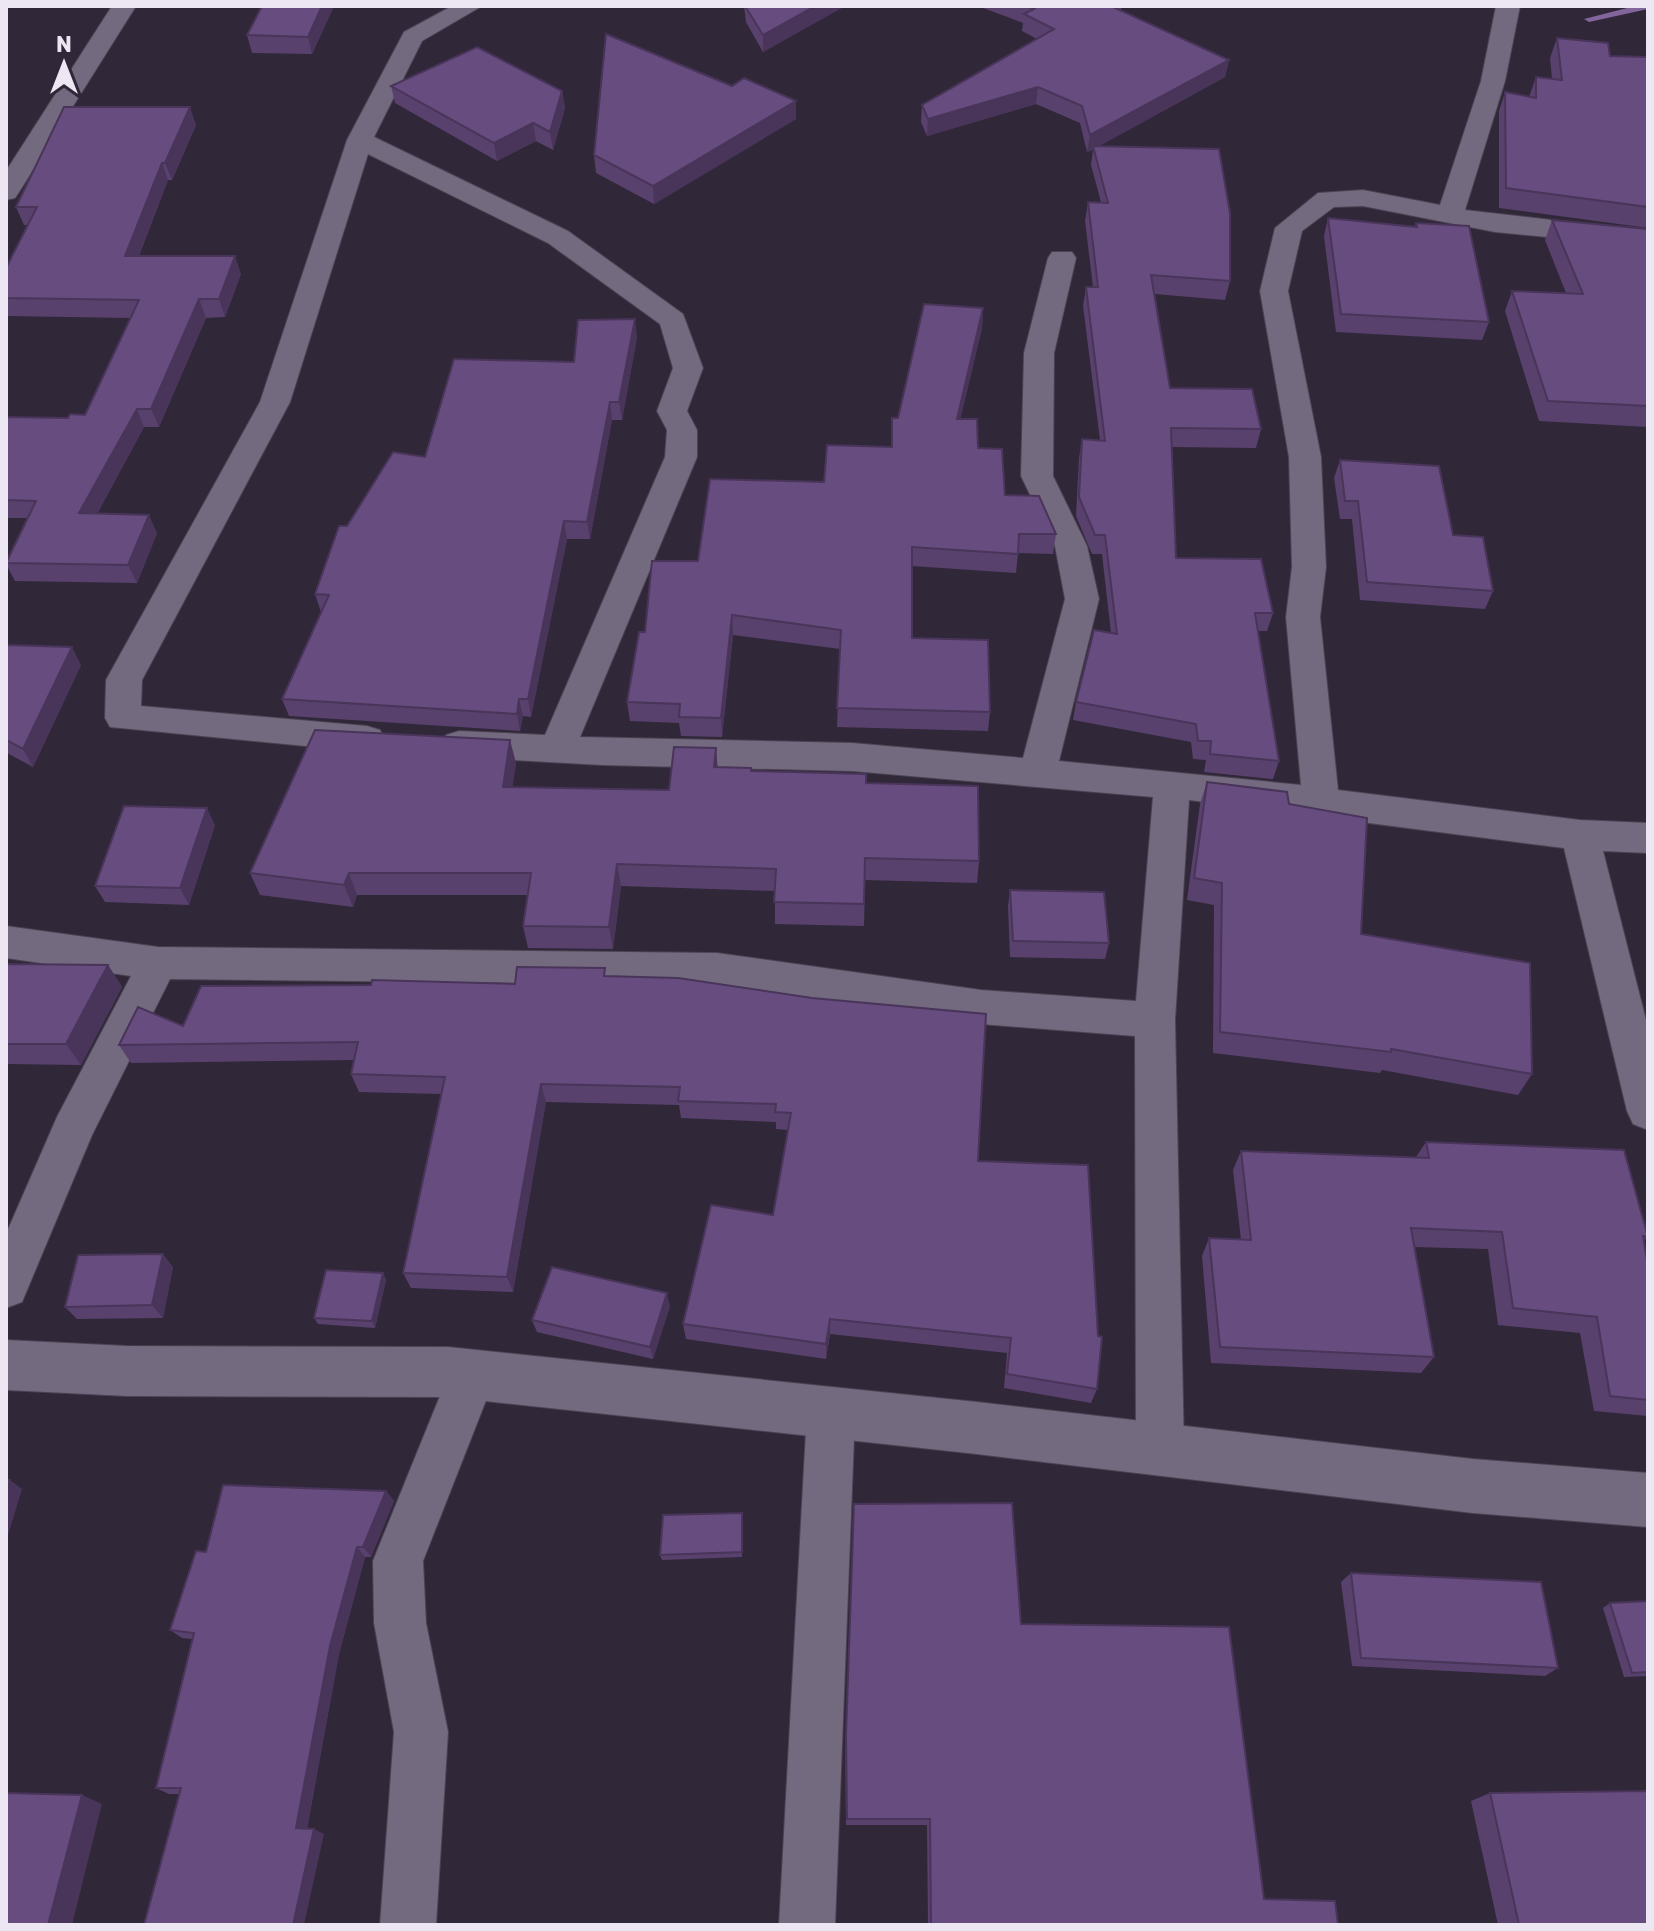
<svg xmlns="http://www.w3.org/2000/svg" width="1654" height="1931" viewBox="0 0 1654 1931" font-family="Rubik,sans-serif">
<rect width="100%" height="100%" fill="#302739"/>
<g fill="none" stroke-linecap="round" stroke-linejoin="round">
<path fill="#81659b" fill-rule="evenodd" d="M1635,6h13v3l-59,13 -5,-3z"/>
<defs>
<g id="minor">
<path d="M112,6h24l-117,186 -4,6 -9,2v-29z"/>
<path d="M452,6h30l-60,35 -48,96 194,94 115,83 20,54 -16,43 10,19v27l-117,280 272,6 171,15 42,-159 -10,-53 -34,-70 3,-123 24,-95 4,-6h20l4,6 -22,95 -1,123 34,70 12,53 -40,162 242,24 -15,-168 6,-50 -3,-110 -29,-166 15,-63 43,-35 45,-3 77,15 41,-124 15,-75h24l-15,75 -40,129 183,21v16l-153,-15 -132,-26 -29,1 -32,24 -14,60 33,166 5,110 -6,50 18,173 242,30 68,3v30l-45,-2 45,177v102l-15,-6 -6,-13 -63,-263 -375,-48 -14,220 9,429 -7,17 -17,7 -17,-7 -7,-17 -1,-413 -154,-12 -264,-39 -547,-6 -78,156 -70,167 -16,6v-74l51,-117 74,-141 -125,-18v-32l152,21 559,6 264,37 155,11 17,-204 -301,-26 -250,-6 -143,-8 -13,-4 -5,-9 5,-9 13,-4 86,4 120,-278 2,-27 -10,-19 16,-43 -13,-44 -112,-81 -180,-89 -78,248 -148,278 -1,26 226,20 13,4 5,9 -5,9 -13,4 -257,-25 -5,-9 1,-38 154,-278 87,-262 57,-108z"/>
<path d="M472,1352l17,7 7,16 -73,186 3,62 22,109 -12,193h-56l14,-193 -20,-109 -1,-62 82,-202z"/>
<path d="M831,1389l17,6 7,17 -20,513h-56l28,-513 7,-17z"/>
</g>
<path id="tertiary" d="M6,1340l121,6 321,1 529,55 496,57 175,14v54l-175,-14 -496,-59 -529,-57 -321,-1 -121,-6z"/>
</defs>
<use href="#minor" stroke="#4b4353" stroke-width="2"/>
<use href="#tertiary" stroke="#4b4353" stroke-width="2"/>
<use href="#minor" fill="#746a7f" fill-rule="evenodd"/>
<use href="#tertiary" fill="#746a7f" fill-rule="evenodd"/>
</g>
<g fill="#59416d">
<path d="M334,6l-22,48 -60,-1 -5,-18z"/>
<path d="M744,6h101l-82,46 -17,-30z"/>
<path d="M978,6h143v4l108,50 -4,17 -126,69 131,135 -5,19 -70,-6 15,94 91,41 -5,19 -84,-1 4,111 97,55 -6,18h-9l21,130 -6,18 -69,-7 2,-12 -13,-1 -2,-17 -118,-22 3,-18 35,-69 -9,-79h-10l-16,-38 3,-58 3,-19 18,1 -17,-134 3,-19h7l-8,-66 3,-19h13l-10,-37 2,-15 -6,2 -7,-29 -44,-19 -109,32 -6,-14 1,-17 115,-66 -15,-8 1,-8z"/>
<path d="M1557,38l53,18 38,1v171l-149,-20v-97l6,-19 24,5 7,-20 16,2 -2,-21z"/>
<path d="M391,86l171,5 3,17 -12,42 -17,-9 -39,20 -102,-58z"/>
<path d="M732,86l64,15v18l-142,85 -58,-31 -2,-18z"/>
<path d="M196,125l-24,55h-4l-29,76 102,18 -16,43 -19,1 -47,109h-15l-47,87 60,19 -20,50 -122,-2 -9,-17v-3l21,-43h-21v-101l62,1 17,-3 46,-97 -125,-2v-48l22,-43h-4l-8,-18z"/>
<path d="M1328,218l87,9 1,-4 73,99 -7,18 -146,-8 -12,-96z"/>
<path d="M1552,220l96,9v198l-109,-6 -34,-110 7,-20 54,2 -21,-53z"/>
<path d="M983,308l-1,20 -22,91 45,76 51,39 -3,20 -35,-1 -2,20 -104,-7v72l78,74 -2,19 -151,-4 3,-78 -107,-14 -11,102 -41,-1 -2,-13 -49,-2 -3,-19 18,-70 53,-71 126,-79 67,-35 1,-29h6z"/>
<path d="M637,337l-15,83h-10l-22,119h-23l-36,178 -8,-1 -3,15 -231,-15 -7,-17 39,-87 -6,-18 32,-68 78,-69 149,-95z"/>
<path d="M1340,460l153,131 -8,18 -125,-9 -8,-81h-12l-6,-41z"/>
<path d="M6,645l75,20 -48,102 -26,-14 -1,2z"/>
<path d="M516,763l-4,24 157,3 49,-23 148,16 113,78 -2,22 -112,-3 -1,46 -89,-2v-33l-154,-5 -8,63 -85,-1 -5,-22 5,-31h-171l-4,12 -93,-12 -10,-22z"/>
<path d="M1207,782l82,22 72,130 171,140 -14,21 -136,-25 -2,3 -167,-20 1,-148 -27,-5 13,-96z"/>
<path d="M215,825l-26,80 -84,-3 -10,-16z"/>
<path d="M1010,890l99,53 -4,16 -95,-2 -2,-51z"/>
<path d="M6,964l102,1 14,22 -41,78 -75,-1z"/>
<path d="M607,976l371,185 119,228 -6,14 -87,-15 3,-35 -177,-19 -4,25 -140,-20 -3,-15 90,-109 15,-85 -12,-1v-7l-95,-4 -2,-13 -133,-3 -33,190 -102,-4 -8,-15 38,-179 -82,-2 -8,-18 3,-14 -223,3 -12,-18 64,-19 332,-42z"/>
<path d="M1426,1142l222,95 -5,4 5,24v151l-54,-5 -14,-78 -82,-8 -10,-76 -74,-2 20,110 -13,16 -210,-10 -9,-107 7,-18 32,2 -8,-70 8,-19 175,6z"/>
<path d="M173,1267l-10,51 -86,1 -12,-12z"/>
<path d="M383,1273l3,7 -11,48 -57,-4 -4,-6z"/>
<path d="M670,1306l-17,53 -116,-27 -5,-12z"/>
<path d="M386,1491l8,10 -23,56h-6l-26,97 -32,175 17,5 -145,-40h-10l-13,-6 36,-149 -10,-1 -12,-8 36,-78z"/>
<path d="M742,1513v44l-80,3 -2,-5z"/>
<path d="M1351,1573l207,95 -13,8 -193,-10 -11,-84z"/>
<path d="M1648,1601v75l-24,1 -21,-69 7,-5z"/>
<path d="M1021,1624l243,275 74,26h-410l-1,-100h-81l-1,-82z"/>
<path d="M1490,1793l158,132h-150l-27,-124z"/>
</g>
<g fill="#483559">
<path d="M322,6h12l-22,48 -4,-17z"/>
<path d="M815,6h30l-82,46v-17z"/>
<path d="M1229,60l-4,17 -131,72 -1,-3v4l-6,2 3,-17z"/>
<path d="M1038,87l-2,17 -109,32 1,-17z"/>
<path d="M562,91l3,17 -12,42 -3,-18z"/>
<path d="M796,101v18l-142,85 -1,-18z"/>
<path d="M190,107l6,18 -24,55 -7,-17z"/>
<path d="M533,123l3,18 -39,20 -3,-18z"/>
<path d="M162,163l6,17 -36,94 -7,-18z"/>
<path d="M235,256l6,18 -16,43 -6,-18z"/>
<path d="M199,299l7,19 -47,109 -8,-18z"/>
<path d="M983,308l-1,20 -26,110 1,-19z"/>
<path d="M635,319l2,18 -15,83 -3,-18z"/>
<path d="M610,402l2,18 -22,119 -3,-17z"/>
<path d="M137,409l7,18 -56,104 -9,-18z"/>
<path d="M149,515l8,18 -20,50 -9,-18z"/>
<path d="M564,521l3,18 -36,178 -3,-18z"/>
<path d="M732,615l1,20 -11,102 -1,-19z"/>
<path d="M72,647l9,18 -48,102 -10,-18z"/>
<path d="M519,699l4,17 -3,15 -3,-17z"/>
<path d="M510,740l6,23 -7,47 -6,-23z"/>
<path d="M716,748l2,23 -4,-4z"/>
<path d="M207,808l8,17 -26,80 -9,-17z"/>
<path d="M617,864l4,22 -8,63 -4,-22z"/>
<path d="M349,873l8,22 -4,12 -9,-22z"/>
<path d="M108,965l14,22 -41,78 -15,-21z"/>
<path d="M541,1084l5,18 -33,190 -6,-15z"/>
<path d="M163,1254l10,13 -10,51 -11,-13z"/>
<path d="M383,1273l3,7 -11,48 -3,-7z"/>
<path d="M667,1293l3,13 -17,53 -3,-12z"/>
<path d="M830,1319v15l-4,25v-15z"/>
<path d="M10,1480l12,9 -15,50 -1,-45z"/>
<path d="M386,1491l8,10 -23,56 -8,-10z"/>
<path d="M357,1547l8,10 -26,97 -33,179 -10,-5 34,-182z"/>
<path d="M82,1795l20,9 -30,121h-24z"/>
<path d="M314,1829l10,5 -20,91h-11z"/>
</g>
<g fill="#674c7f" stroke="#483559" stroke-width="2">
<path d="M262,6h60l-14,31 -61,-2z"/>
<path d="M745,6h70l-52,29z"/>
<path d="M1025,6h86l118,54 -139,75 -8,-29 -44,-19 -110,32 -6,-14 132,-76 -30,-15 10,-5z"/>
<path d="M606,34l126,52 12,-8 52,23 -143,85 -59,-31z"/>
<path d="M1557,38l51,5 2,13 38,1v150l-142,-19 -1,-96 31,6v-21l26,3z"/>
<path d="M477,47l85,44 -12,41 -17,-9 -39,20 -103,-57z"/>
<path d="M64,107h126l-25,56h-3l-37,93h110l-16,43h-20l-48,110h-14l-58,104 70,2 -21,50 -122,-2 30,-62 -30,-1v-83l62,1 2,-4 15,1 54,-115 -133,-2v-30l31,-61h-21z"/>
<path d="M1093,146l126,3 11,64v68l-79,-6 19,113 82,1 9,40 -90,-1 5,130 85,1 12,54h-18l24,148 -69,-7 1,-13h-13l-2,-17 -120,-22 18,-72 23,4 -12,-99h-10l-16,-38 3,-58 23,2 -19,-154h12l-10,-85 20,1z"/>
<path d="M1328,218l89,9 -1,-4 53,3 20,96 -148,-8z"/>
<path d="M1552,220l96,9v177l-100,-5 -36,-110 71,3z"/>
<path d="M924,304l59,4 -26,111h20l1,29 24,1 3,46 34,1 17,38h-37l-1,20 -106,-7v91l76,2 2,72 -153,-4 4,-78 -109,-15 -11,103 -42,-1 1,-13 -53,-2 12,-70h6l7,-71h46l12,-82 114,3 3,-37 65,2v-29h6z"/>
<path d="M635,319l-16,83h-9l-23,120 -23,-1 -36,178h-9l-2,15 -235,-15 47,-104 -14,-1 24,-68h8l46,-74 32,5 29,-98 120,3 4,-42z"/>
<path d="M1340,460l99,6 14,69 30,2 10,54 -126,-9 -9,-81h-13z"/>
<path d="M6,645l66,2 -49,102 -17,-9z"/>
<path d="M315,730l195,10 -7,47 166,3 5,-43 42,1 -2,19 37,1v3l115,3v9l112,3 1,75 -114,-3 -1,46 -90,-2 2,-33 -159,-5 -8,63 -86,-1 8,-53h-182l-5,12 -94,-12z"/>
<path d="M1207,782l80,10 2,12 78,14 -6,116 169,29 2,111 -141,-25v3l-171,-20 2,-149 -28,-5z"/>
<path d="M124,806l83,2 -27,80 -85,-2z"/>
<path d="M1010,890l94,2 5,51 -96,-2z"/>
<path d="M6,964l102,1 -42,79h-60z"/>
<path d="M517,967l88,1 -1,8 74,2 134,20 174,16 -8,147 110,4 10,171 4,1 -5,52 -90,-15 4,-36 -181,-19 -4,25 -143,-20 28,-119 62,10 18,-102 -16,-1 1,-8 -98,-3 2,-14 -139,-3 -34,193 -104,-4 42,-196 -94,-3 7,-32 -239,3 19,-38 45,19 18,-40 170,-1 1,-5 143,4z"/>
<path d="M1426,1142l198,8 24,87 -5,-1 5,29v135l-38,-4 -13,-79 -84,-9 -11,-76 -91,-4 23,129 -214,-10 -11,-109 42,2 -10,-89 188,7z"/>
<path d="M163,1254l-11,51 -87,2 13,-52z"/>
<path d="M552,1267l115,26 -17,54 -118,-27z"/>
<path d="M326,1270l57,3 -11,48 -58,-3z"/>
<path d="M6,1480h4l-4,14z"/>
<path d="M223,1485l163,6 -23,56h-6l-27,99 -34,182 18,1 -21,96h-149l37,-137h-25l38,-155 -24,-3 26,-79 10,1z"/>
<path d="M1012,1503l9,121 208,3 35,272 71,2 3,24h-407l-1,-106h-83l-1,-84 8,-231z"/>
<path d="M742,1513v39l-82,3 3,-40z"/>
<path d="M1351,1573l190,9 17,86 -197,-10z"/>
<path d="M1648,1601v71l-16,1 -22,-70z"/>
<path d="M1648,1791v134h-129l-29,-132z"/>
<path d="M6,1793l76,2 -34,130h-42z"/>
</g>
<rect width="1654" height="1931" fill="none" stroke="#ede7f4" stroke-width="16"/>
<g transform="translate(64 64)" stroke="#302739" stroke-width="6" paint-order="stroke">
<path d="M0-6L14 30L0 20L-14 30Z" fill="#ede7f4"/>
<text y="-12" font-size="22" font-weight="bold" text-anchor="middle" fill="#ede7f4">N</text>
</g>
</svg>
